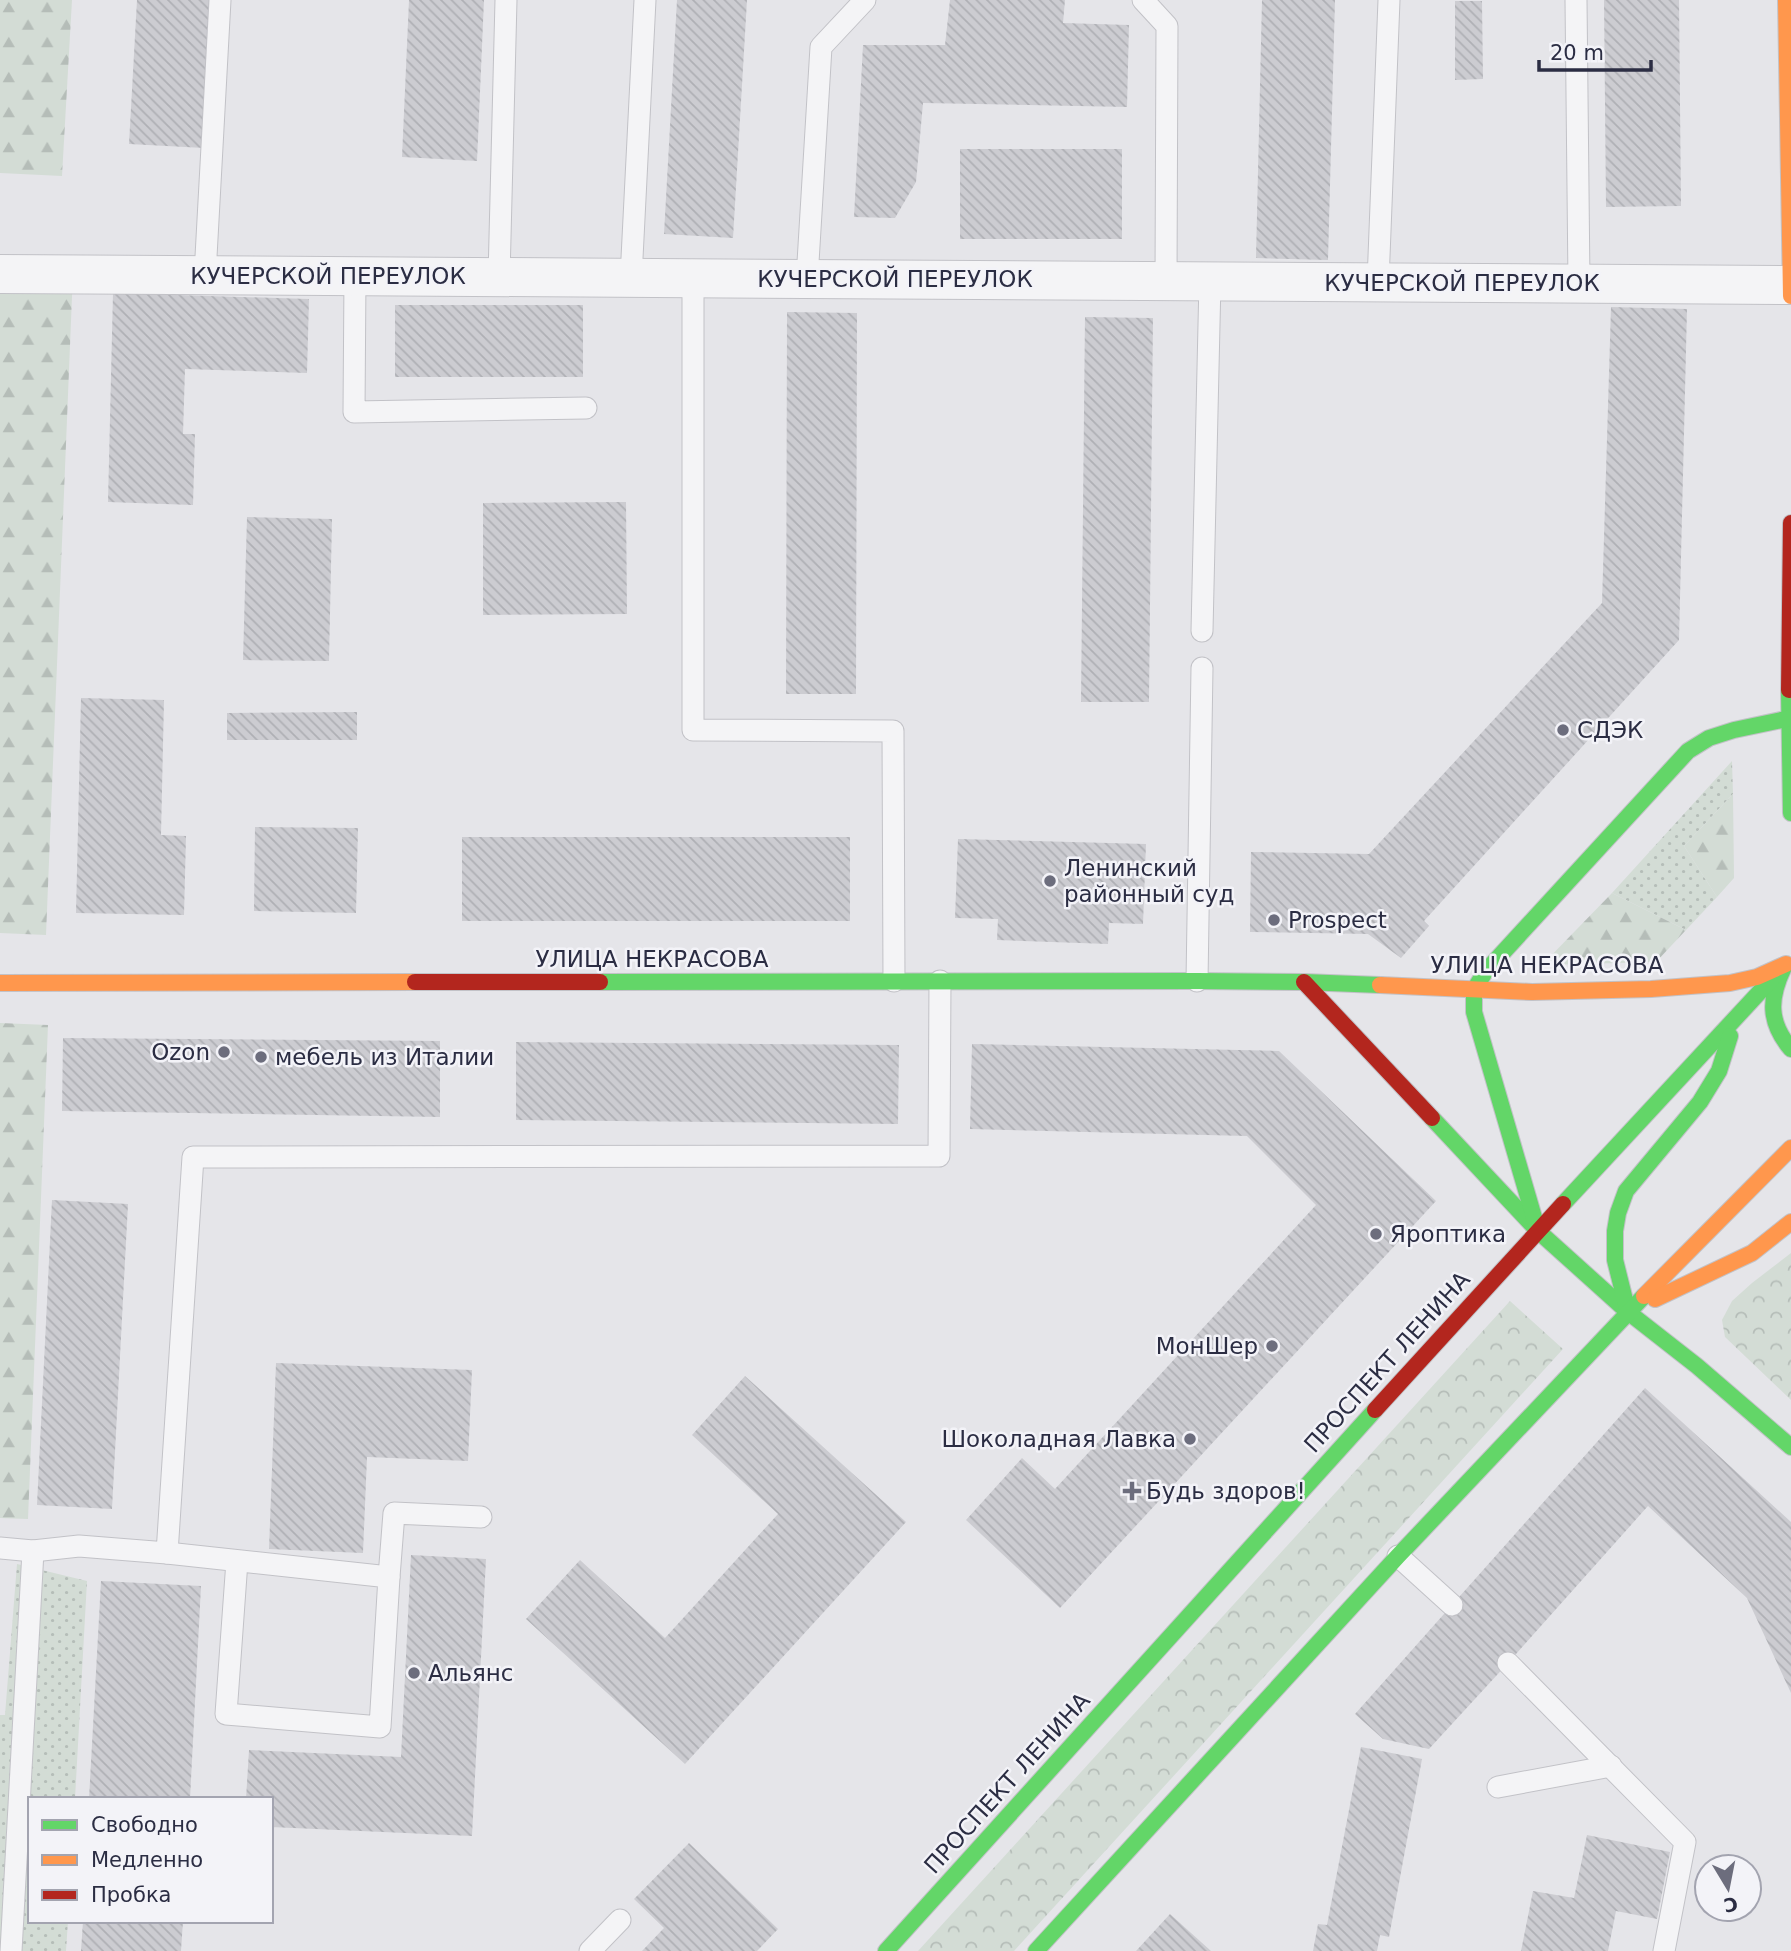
<svg xmlns="http://www.w3.org/2000/svg" width="1791" height="1951" viewBox="0 0 1791 1951" font-family="'DejaVu Sans',sans-serif">
<defs>
<pattern id="grass-dots" width="8" height="8" patternUnits="userSpaceOnUse" patternTransform="scale(1.75)"><rect width="8" height="8" fill="#d3dcd5"/><path d="M2 2h.1M6 6h.1" fill="none" stroke="#b5bdb8" stroke-width="1.8" stroke-linecap="round"/></pattern>
<pattern id="forest-firs" width="22" height="20" patternUnits="userSpaceOnUse" patternTransform="scale(1.75)"><rect width="22" height="20" fill="#d3dcd5"/><path d="M5 1l3.5 6h-7zM16 11l3.5 6h-7z" fill="#b5bdb8"/></pattern>
<pattern id="park-crowns" width="20" height="18" patternUnits="userSpaceOnUse" patternTransform="scale(1.75)"><rect width="20" height="18" fill="#d3dcd5"/><path d="M2 6a3 3 0 1 1 6 0M12 15a3 3 0 1 1 6 0" fill="none" stroke="#b5bdb8"/></pattern>
<pattern id="building-back-hatch" width="6" height="6" patternUnits="userSpaceOnUse" patternTransform="scale(1.75)"><rect width="6" height="6" fill="#ccccd1"/><path d="M-1 5l2 2M0 0l6 6M5-1l2 2" fill="none" stroke="#afb0b5"/></pattern>
</defs>
<rect width="100%" height="100%" fill="#e5e5e9"/>
<g fill="url(#grass-dots)">
<path d="M1732,761l1,33 -49,52 33,51 -31,33 -74,-37z"/>
<path d="M17,1564l70,17 -12,218h-45v122h38l-2,30h-66v-236h5z"/>
</g>
<g fill="url(#forest-firs)">
<path d="M0,0h72l-10,176 -62,-3z"/>
<path d="M0,269l73,3 -27,663 -46,-2z"/>
<path d="M1733,794l1,84 -17,19 -33,-51z"/>
<path d="M1612,893l74,37 -30,32 -114,3z"/>
<path d="M0,1023l48,2 -20,494 -28,-1z"/>
</g>
<g fill="url(#park-crowns)">
<path d="M1791,1253v147l-66,-63 -3,-17 10,-19 20,-18z"/>
<path d="M1510,1301l53,48 -549,602h-96z"/>
</g>
<g fill="url(#building-back-hatch)">
<path d="M137,0h74l-7,148 -75,-4z"/>
<path d="M409,0h75l-7,161 -75,-4z"/>
<path d="M677,0h70l-14,238 -69,-4z"/>
<path d="M950,0h115l-2,23 66,2 -2,82 -204,-4 -7,79 -21,36 -41,-1 9,-172h82z"/>
<path d="M1262,0h73l-7,260 -72,-2z"/>
<path d="M1604,0h75l2,206 -75,1z"/>
<path d="M1455,1h27l1,78 -28,1z"/>
<rect x="960" y="149" width="162" height="90"/>
<path d="M113,293l196,6 -2,74 -122,-4 -2,65h12l-2,71 -85,-3z"/>
<rect x="395" y="305" width="188" height="72"/>
<path d="M1611,307l76,2 -8,331 -255,281 5,5 -28,32 -33,-24 -118,-2 1,-80 118,2 233,-251z"/>
<path d="M787,312l70,1 -1,381h-70z"/>
<path d="M1085,317l68,1 -4,384h-68z"/>
<path d="M626,502l1,112 -144,1v-112z"/>
<path d="M247,517l85,2 -3,142 -86,-1z"/>
<path d="M81,698l83,2 -3,135 25,1 -2,79 -108,-2z"/>
<path d="M357,712v28h-130v-27z"/>
<path d="M255,827l103,1 -2,85 -102,-2z"/>
<rect x="462" y="837" width="388" height="84"/>
<path d="M958,839l188,5 -3,80 -34,-1 -1,21 -111,-4 1,-21 -43,-1z"/>
<path d="M63,1038l377,3v76l-378,-6z"/>
<path d="M516,1042l383,3 -1,79 -382,-4z"/>
<path d="M972,1044l307,7 157,150 -376,407 -94,-88 56,-62 33,31 261,-284 -69,-69 -277,-7z"/>
<path d="M52,1200l76,4 -16,305 -75,-4z"/>
<path d="M276,1363l196,7 -4,91 -101,-4 -4,96 -94,-4z"/>
<path d="M745,1376l161,146 -221,242 -159,-145 54,-59 85,78 113,-124 -86,-79z"/>
<path d="M1645,1388l146,134v171l-44,-95 -99,-92 -140,157 -79,86 -46,-10 -28,-25z"/>
<path d="M411,1555l75,4 -14,277 -201,-9v-28h-25l3,-49 152,7z"/>
<path d="M101,1581l100,5 -11,213h-101z"/>
<path d="M1361,1747l61,12 -33,178 -9,-2 -3,16h-64l5,-27 9,1z"/>
<path d="M1587,1835l83,17 -13,67 -41,-8 -8,40h-87l12,-60 41,7z"/>
<path d="M689,1843l89,86 -21,22h-115l22,-23 -30,-29z"/>
<path d="M1170,1914l41,37h-75z"/>
<path d="M83,1921h100l-2,30h-100z"/>
</g>
<g fill="none" stroke-linecap="round" stroke-linejoin="round">
<defs>
<g id="lane">
<path d="M1143,0l24,26 -1,255"/>
<path d="M1576,0l3,283"/>
<path d="M205,275l15,-275"/>
<path d="M355,276l-1,136 232,-4"/>
<path d="M499,277l7,-277"/>
<path d="M631,278l14,-278"/>
<path d="M688,278l5,15v437l200,1 1,250"/>
<path d="M807,279l14,-232 44,-47"/>
<path d="M1378,282l11,-282"/>
<path d="M1202,631l8,-350"/>
<path d="M1197,981l5,-313"/>
<path d="M0,1548l33,3 46,-5 88,7 26,-396 746,-1 1,-175"/>
<path d="M167,1553l222,24 -9,150 -154,-13 11,-153"/>
<path d="M1398,1556l54,49"/>
<path d="M389,1577l5,-64 87,4"/>
<path d="M1508,1663l177,179 -21,109"/>
<path d="M1498,1787l113,-21"/>
<path d="M11,1951l22,-400"/>
<path d="M590,1951l30,-31"/>
</g>
<path id="street" d="M0,274l1791,11"/>
<g id="fast">
<path d="M1789,690l2,123"/>
<path d="M1784,967c-15,31 -16,55 7,82"/>
<path d="M600,982l597,-1 107,1 76,3"/>
<path d="M1432,1118l106,113 90,81 69,54 94,81"/>
<path d="M1563,1204l218,-235"/>
<path d="M1538,1231l-64,-219v-22l11,-18 203,-221 21,-13 25,-8 57,-12"/>
<path d="M1628,1312l-13,-52v-29l3,-18 8,-22 74,-89 19,-31 11,-35"/>
<path d="M886,1951l489,-541"/>
<path d="M1036,1951l362,-395 246,-260"/>
</g>
<g id="slow">
<path d="M1786,0l5,296"/>
<path d="M0,983l415,-1"/>
<path d="M1380,985l152,7 119,-3 79,-6 27,-6 29,-13"/>
<path d="M1644,1296l147,-148"/>
<path d="M1655,1299l97,-46 39,-31"/>
</g>
<g id="jam">
<path d="M1789,690l2,-167"/>
<path d="M415,982h185"/>
<path d="M1304,982l128,136"/>
<path d="M1375,1410l188,-206"/>
</g>
</defs>
<use href="#lane" stroke="#c2c2c7" stroke-width="23"/>
<use href="#street" stroke="#c2c2c7" stroke-width="40"/>
<use href="#fast" stroke="#c2c2c7" stroke-width="18"/>
<use href="#slow" stroke="#c2c2c7" stroke-width="18"/>
<use href="#jam" stroke="#c2c2c7" stroke-width="18"/>
<use href="#lane" stroke="#f4f4f6" stroke-width="21"/>
<use href="#street" stroke="#f4f4f6" stroke-width="38"/>
<use href="#fast" stroke="#63d668" stroke-width="16"/>
<use href="#slow" stroke="#ff974d" stroke-width="16"/>
<use href="#jam" stroke="#b3261e" stroke-width="16"/>
</g>
<g fill="#6c6d7d" stroke="#f3f3f8" stroke-width="2.5">
<circle cx="1563" cy="730" r="7"/>
<circle cx="1050" cy="881" r="7"/>
<circle cx="1274" cy="920" r="7"/>
<circle cx="224" cy="1052" r="7"/>
<circle cx="261" cy="1057" r="7"/>
<circle cx="1376" cy="1234" r="7"/>
<circle cx="1272" cy="1346" r="7"/>
<circle cx="1190" cy="1439" r="7"/>
<path d="M1128.5 1480.5h7v7h7v7h-7v7h-7v-7h-7v-7h7z"/>
<circle cx="414" cy="1673" r="7"/>
</g>
<g text-anchor="middle" stroke-width="5" stroke-linejoin="round" paint-order="stroke">
<g font-size="23" fill="#2b2d43" stroke="#f3f3f8">
<text x="328" y="284">КУЧЕРСКОЙ ПЕРЕУЛОК</text>
<text x="895" y="287">КУЧЕРСКОЙ ПЕРЕУЛОК</text>
<text x="1462" y="291">КУЧЕРСКОЙ ПЕРЕУЛОК</text>
<text x="652" y="967">УЛИЦА НЕКРАСОВА</text>
<text x="1547" y="973">УЛИЦА НЕКРАСОВА</text>
<text transform="translate(1387 1362) rotate(-48)" y="8">ПРОСПЕКТ ЛЕНИНА</text>
<text transform="translate(1007 1783) rotate(-48)" y="8">ПРОСПЕКТ ЛЕНИНА</text>
</g>
<g font-size="23" fill="#2b2d43" stroke="#f3f3f8" text-anchor="start">
<text x="1577" y="738">СДЭК</text>
<text x="1064" y="876">Ленинский<tspan x="1064" dy="26">районный суд</tspan></text>
<text x="1288" y="928">Prospect</text>
<text x="210" y="1060" text-anchor="end">Ozon</text>
<text x="275" y="1065">мебель из Италии</text>
<text x="1390" y="1242">Яроптика</text>
<text x="1258" y="1354" text-anchor="end">МонШер</text>
<text x="1176" y="1447" text-anchor="end">Шоколадная Лавка</text>
<text x="1146" y="1499">Будь здоров!</text>
<text x="428" y="1681">Альянс</text>
</g>
</g>
<rect x="28" y="1797" width="245" height="126" fill="#f3f3f8" stroke="#a3a4b0" stroke-width="2"/>
<rect x="42" y="1820" width="35" height="10" fill="#63d668" stroke="#a3a4b0" stroke-width="2"/>
<text x="91" y="1832" font-size="21" fill="#2b2d43">Свободно</text>
<rect x="42" y="1855" width="35" height="10" fill="#ff974d" stroke="#a3a4b0" stroke-width="2"/>
<text x="91" y="1867" font-size="21" fill="#2b2d43">Медленно</text>
<rect x="42" y="1890" width="35" height="10" fill="#b3261e" stroke="#a3a4b0" stroke-width="2"/>
<text x="91" y="1902" font-size="21" fill="#2b2d43">Пробка</text>
<g transform="translate(1728 1888) rotate(170)"><circle r="33" fill="#f3f3f8" stroke="#a3a4b0" stroke-width="2"/>
<path d="M0-5L12 26L0 18L-12 26Z" fill="#6c6d7d"/>
<text y="-10" font-size="19" font-weight="bold" text-anchor="middle" fill="#2b2d43">С</text>
</g>
<path d="M1539 60v10h112v-10" fill="none" stroke="#2b2d43" stroke-width="3.5"/>
<text x="1550" y="60" font-size="21" fill="#2b2d43" stroke="#f3f3f8" stroke-width="5" paint-order="stroke">20 m</text>
</svg>
